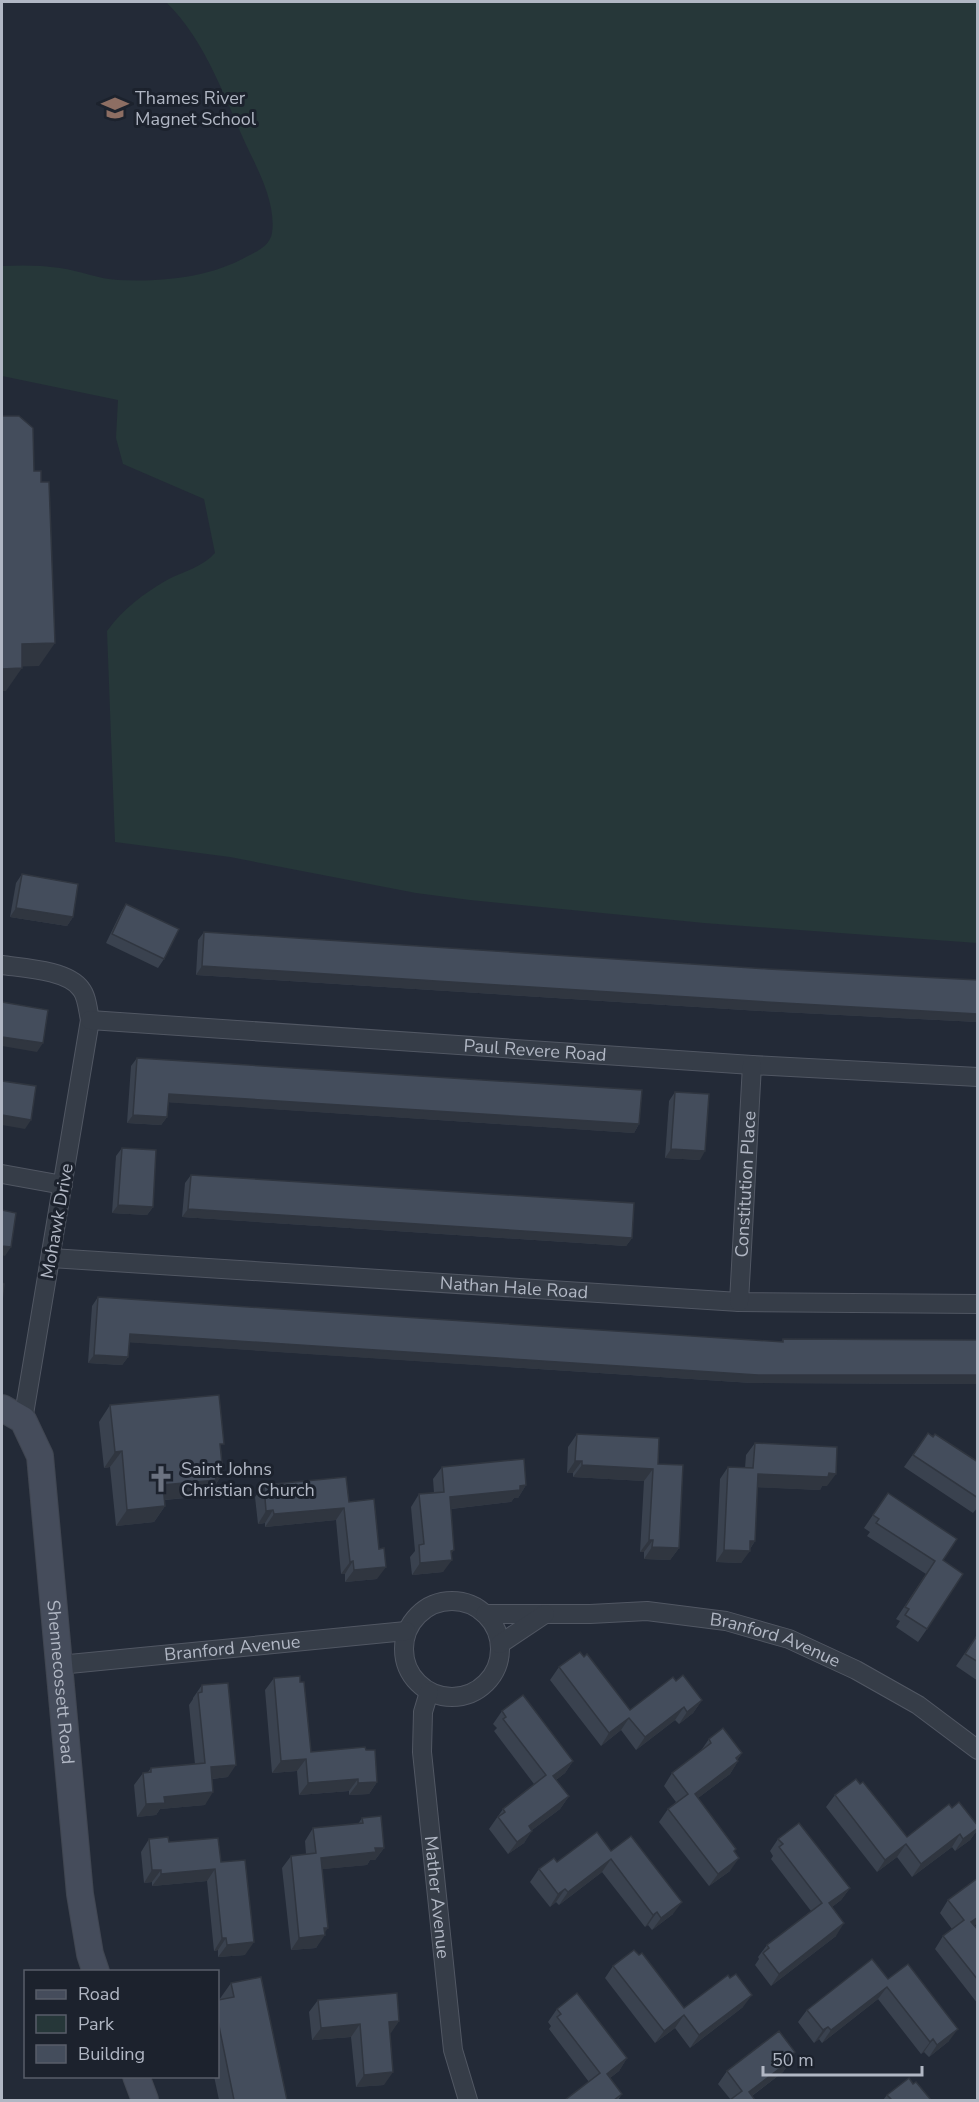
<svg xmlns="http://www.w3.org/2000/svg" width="979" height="2102" viewBox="0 0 979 2102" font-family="'Nunito Sans',sans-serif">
<rect width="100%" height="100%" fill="#232a37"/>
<path fill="#263739" d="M166,2h811v941l-273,-20 -234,-23 -54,-7 -186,-36 -115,-15 -8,-211c17,-23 36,-37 60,-51 17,-9 36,-13 48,-27l-11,-54 -81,-35 -7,-26 2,-38 -116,-24v-110c19,-1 39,-1 58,2 20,3 39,11 58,12 43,2 90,-2 128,-23 10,-5 24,-11 26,-24 4,-27 -11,-58 -23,-82 -24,-51 -42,-109 -83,-149z"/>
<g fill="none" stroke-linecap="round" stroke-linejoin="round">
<defs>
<g id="street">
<path d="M2,965c21,3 66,5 79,24 6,7 7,22 9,31l-67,400"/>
<path id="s1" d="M90,1020l662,45 226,12"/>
<path d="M2,1174l61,11"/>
<path id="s2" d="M51,1258l688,44 239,2"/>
<path id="s3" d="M739,1302l13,-237"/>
<circle cx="452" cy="1649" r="48"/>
<path id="s4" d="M485,1614h105l57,-3 79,10 63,18 67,31 62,35 60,45"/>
<path d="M500,1644l45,-30"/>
<path id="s5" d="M59,1665l347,-34"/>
<path id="s6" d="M429,1692l-6,20 -1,40 31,298 15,50"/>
</g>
<g id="secondary">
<path id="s7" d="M2,1408l21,12 17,36 40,438 10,60 6,18"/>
<path d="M136,2076l9,24"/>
</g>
</defs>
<use href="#street" stroke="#515763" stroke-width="20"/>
<use href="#secondary" stroke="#404651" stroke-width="28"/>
<use href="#street" stroke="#363d48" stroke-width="18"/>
<use href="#secondary" stroke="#454c5b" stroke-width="26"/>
</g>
<g fill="#3a424f">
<path d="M22,874l51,43 -6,9 -57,-9 6,-34z"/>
<path d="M126,904l38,55 -6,9 -52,-25 15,-31z"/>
<path d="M204,932l564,37 210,11v42l-218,-11 -564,-36 2,-35z"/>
<path d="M137,1058l502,66 -5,9 -466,-31 -1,15 -6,8 -34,-2 4,-57z"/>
<path d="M675,1092l25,68 -35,-2 4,-57z"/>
<path d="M122,1148l31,59 -6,8 -35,-2 4,-57z"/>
<path d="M191,1175l441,63 -6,8 -444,-29 3,-34z"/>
<path d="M978,1219v36h-2v-34z"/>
<path d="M98,1297l683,45 2,-3 195,1v44l-226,-1 -623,-41 -1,15 -6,8 -34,-2 4,-57z"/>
<path d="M110,1405l111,44 2,24 -11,17h-3l-4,6 -40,4v6l-11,16 -38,4 -6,-59 -6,1 -5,-46z"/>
<path d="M928,1433l50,29v45l-5,6 -69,-46z"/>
<path d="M577,1434l81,30 21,84 -9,12 -26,-1v-7h-4l4,-71 -71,-4v-4h-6l1,-26z"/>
<path d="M755,1443l72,43h-5l-2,4 -63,-3 -2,54 -14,22 -25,-1 4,-83 8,-12 17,1 1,-13z"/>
<path d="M442,1467l84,18 -8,13h-4l-3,4 -60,7v45l-8,18 -31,3 -2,-18 5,-6 -4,-44 8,-13 15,-1 -1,-14z"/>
<path d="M264,1485l85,17 28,77 -32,3v-8h-4l-5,-54 -71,7v-4l-7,1 -3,-27z"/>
<path d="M888,1493l55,67 -16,69 -9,13 -22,-15 4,-6 -4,-2 30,-45 -59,-38 3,-4 -6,-4z"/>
<path d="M978,1634v47l-22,-15z"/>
<path d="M559,1667l71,43 46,-29 26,19 -9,13 -14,11 -4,-4 -39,30 -15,-20 -20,16 -51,-66z"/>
<path d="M274,1678l26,4 11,70 55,-2 11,32 -8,12 -20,1v-4l-50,4 -2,-24 -25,2 -7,-83z"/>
<path d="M202,1685l26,92 -16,2 -7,26 -45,4 -4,6 -19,2 -3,-32 9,-12 5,-1 3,-4 44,-4 -6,-59 4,-6v-1z"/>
<path d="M502,1711l71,50 -8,12 -9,7 13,16 -9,13 -28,21 -8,13 -16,11 -19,-25 14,-20 31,-25 -40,-53 3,-3 -4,-4z"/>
<path d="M709,1739l33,14 -5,7 1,1 -8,13 -32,24 36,54 -4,19 -21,15 -50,-64 9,-13 8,-7 -12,-16 8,-13 28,-21z"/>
<path d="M835,1795l72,42 45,-29 26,21 -8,11 -15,11 -3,-4 -40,30 -15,-20 -20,15 -51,-65z"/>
<path d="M362,1818l22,30 -9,12h-5l-3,5 -45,4 3,63 -9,16 -25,2 -9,-82 9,-12 15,-2 -1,-13 8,-13 45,-4z"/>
<path d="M149,1839l20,3 52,20 24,93 -27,2v-7l-4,1 -7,-70 -55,5v-4l-8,1 -3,-31z"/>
<path d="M778,1839l72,49 -9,12 -9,7 4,29 -65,50 -16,-21 4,-6 -1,-2 9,-12 44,-34 -40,-52 2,-3 -3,-5z"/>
<path d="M611,1851l62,63 -21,16 -4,-5 -3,2 -43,-55 -43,33 -3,-3 -6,5 -20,-25 9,-13 18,-7z"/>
<path d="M978,1877v46l-4,2 4,5v74l-43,-55 8,-13 9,-7 -12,-16 8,-13 28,-21z"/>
<path d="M613,1966l71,42 59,-1 -53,41 -15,-20 -20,15 -50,-65z"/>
<path d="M888,1979l61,62 -20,16 -5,-5 -3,2 -43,-55 -56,44 -3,-4 -5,4 -16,-21 9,-12z"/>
<path d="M231,1983l56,117h-68l-5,-24h4v-76h1z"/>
<path d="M318,2000l81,21 -9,12 -6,52 -28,2 -5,-50 -39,3 -3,-28z"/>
<path d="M557,2009l70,49 -8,13 -9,7 12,16 -4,6h-53l24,-18 -40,-53 2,-3 -3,-4z"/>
<path d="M795,2052l-4,6 1,1 -9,13 -31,24 -21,4 -13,-16 9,-13z"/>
<path d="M913,2084l18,16h-48l4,-5z"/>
</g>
<g fill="#303640">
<path d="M55,643l-16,23 -33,1 16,-23z"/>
<path d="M22,668l-16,23h-4v-22z"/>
<path d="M16,908l57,9 -6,9 -57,-9z"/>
<path d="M202,966l776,48v8l-218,-11 -564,-36z"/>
<path d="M2,1037l41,6 -6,9 -35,-6z"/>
<path d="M169,1094l470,30 -5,9 -471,-31z"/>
<path d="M2,1115l29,5 -6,9 -23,-4z"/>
<path d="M133,1115l34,2 -6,8 -34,-2z"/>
<path d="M671,1149l34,2 -5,9 -35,-2z"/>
<path d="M118,1205l35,2 -6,8 -35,-2z"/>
<path d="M188,1209l444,29 -6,8 -444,-29z"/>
<path d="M2,1246l9,1 -6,9 -3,-1z"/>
<path d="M130,1334l848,41v9l-226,-1 -628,-41z"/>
<path d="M94,1355l34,2 -6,8 -34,-2z"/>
<path d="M122,1451l-12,16 -6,1 11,-16z"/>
<path d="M575,1461h7l-9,12h-6z"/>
<path d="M582,1465l71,4 -9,12 -71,-4z"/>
<path d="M223,1473l-11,17h-3l-4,6 -53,5 11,-16z"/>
<path d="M829,1473l7,1 -9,12h-5l-2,4 -71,-3 9,-13z"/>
<path d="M526,1485l-8,13h-4l-3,4 -70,8 9,-13z"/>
<path d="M165,1506l-11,16 -38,4 11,-16z"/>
<path d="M344,1508l-8,12 -71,7 9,-13z"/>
<path d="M273,1510l-8,13 -7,1 8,-13z"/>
<path d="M649,1540h4l-9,12h-4z"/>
<path d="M750,1541h5l-7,10h2l-9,12 -25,-1 8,-12z"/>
<path d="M652,1547l27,1 -9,12 -26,-1z"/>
<path d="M454,1550l-7,10h5l-9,12 -31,3 8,-12 31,-12z"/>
<path d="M353,1561l-8,13h-4l9,-12z"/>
<path d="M386,1567l-9,12 -32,3 9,-12z"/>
<path d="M702,1700l-9,13 -14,11 8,-12z"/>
<path d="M684,1707l-9,13 -39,30 9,-13z"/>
<path d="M629,1718l-8,12 -20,16 8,-13z"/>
<path d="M742,1753l-8,12 4,-4 -8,13 -44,33 9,-13z"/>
<path d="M306,1759l-9,12 -25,2 9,-12z"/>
<path d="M573,1761l-8,12 -21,16 9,-13z"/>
<path d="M236,1765l-8,12 -26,3 9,-13z"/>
<path d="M358,1779l-9,12 -50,4 9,-12z"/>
<path d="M377,1782l-8,12 -20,1 9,-12z"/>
<path d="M213,1792l-8,13 -45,4 -4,6 -19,2 9,-13 18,-7z"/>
<path d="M569,1796l-9,13 -40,30 9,-13z"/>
<path d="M978,1829l-8,11 -15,11 8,-12z"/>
<path d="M532,1831l-8,12 -16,11 9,-12z"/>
<path d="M960,1834l-8,13 -40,30 9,-13z"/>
<path d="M906,1844l-9,13 -20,15 8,-12z"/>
<path d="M375,1848h9l-9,12h-5l-3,5 -54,5 8,-12z"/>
<path d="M739,1858l-9,13 -21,15 9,-12z"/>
<path d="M611,1859l-9,13 -43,33 9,-13z"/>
<path d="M215,1869l-8,12 -55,5 9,-12z"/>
<path d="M152,1870h9l-9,12 -8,1z"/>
<path d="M850,1888l-9,12 -21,16 9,-13z"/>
<path d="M565,1889l-9,13 -6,5 8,-13z"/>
<path d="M682,1902l-9,12 -21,16 9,-12z"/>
<path d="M657,1912l-9,13 -3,2 8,-12z"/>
<path d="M978,1917v6l-15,11 8,-12z"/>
<path d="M844,1923l-8,13 -65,50 8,-12z"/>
<path d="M324,1928h4l-5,7h2l-9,13 -25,2 8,-12z"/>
<path d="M222,1938h4l-8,12 -4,1z"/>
<path d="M254,1942l-9,13 -27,2 9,-12z"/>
<path d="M887,1987l-9,12 -56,44 9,-13z"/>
<path d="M752,1995l-9,12 -53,41 9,-13z"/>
<path d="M684,2015l-9,13 -20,15 9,-12z"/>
<path d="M399,2021l-8,12 -11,1 9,-12z"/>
<path d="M360,2024l-9,13 -39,3 9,-12z"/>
<path d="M828,2027l-9,12 -5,4 9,-13z"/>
<path d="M958,2029l-9,12 -20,16 8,-12z"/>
<path d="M933,2039l-9,13 -3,2 9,-12z"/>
<path d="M795,2052l-7,10 4,-3 -9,13 -37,28 3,-8z"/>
<path d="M627,2058l-8,13 -21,16 9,-13z"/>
<path d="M393,2072l-9,13 -28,2 8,-12z"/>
</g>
<g fill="#444d5c" stroke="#303640" stroke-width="1.5">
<path d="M2,416h17l14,12 1,43h7v11h8l6,161 -33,1v24l-20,1z"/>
<path d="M22,874l56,10 -5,33 -57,-9z"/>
<path d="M126,904l53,25 -15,30 -52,-25z"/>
<path d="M204,932l564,37 210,11v34l-212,-12 -564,-36z"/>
<path d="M2,1002l46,8 -5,33 -41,-6z"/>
<path d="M137,1058l505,32 -3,34 -470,-30 -2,23 -34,-2z"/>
<path d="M2,1081l34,5 -5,34 -29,-5z"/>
<path d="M675,1092l34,2 -4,57 -34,-2z"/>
<path d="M122,1148l34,2 -3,57 -35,-2z"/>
<path d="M191,1175l443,28 -2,35 -444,-29z"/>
<path d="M2,1210l14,3 -5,34 -9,-1z"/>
<path d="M2,1283l2,1 -2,17z"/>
<path d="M98,1297l685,45v-3l195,1v35h-220l-628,-41 -2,23 -34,-2z"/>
<path d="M219,1395l5,49h-4l3,29 -8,1 1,6 -53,5 2,21 -38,4 -5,-59 -7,1 -5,-47z"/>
<path d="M928,1433l5,4 2,-3 43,28v36l-65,-43z"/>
<path d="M577,1434l82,4 -1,26 25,1 -4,83 -27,-1 1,-7h-4l4,-71 -71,-4v-4h-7z"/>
<path d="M755,1443l82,4 -1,27 -7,-1 -1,4 -70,-3 -3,67h-5v10l-26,-1 4,-83 25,1z"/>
<path d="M524,1459l2,26 -6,1v4l-70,7 4,53 -3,1 1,9 -32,3 -1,-18 5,-1 -5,-50 25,-2 -2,-25z"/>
<path d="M346,1477l3,25 25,-3 5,50 5,-1 2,19 -32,3 -1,-9 -3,1 -6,-54 -70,6 -1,-4 -7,1 -2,-26z"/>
<path d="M888,1493l69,46 -14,21 20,14 -36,55 -22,-14 4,-6 -4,-2 30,-46 -59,-38 3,-4 -6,-4z"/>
<path d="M978,1634v28l-13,-8z"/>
<path d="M580,1652l4,5 3,-3 43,56 43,-33 3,4 7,-6 19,25 -15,12 -3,-5 -39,30 -16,-19 -20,15 -50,-66z"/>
<path d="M300,1676v6h4l7,70 54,-5 1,3h9l2,32 -19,1v-4l-50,4 -2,-24 -25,2 -7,-83z"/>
<path d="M228,1683l8,82 -25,2 2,25 -49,5 1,6 -19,1 -3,-31 8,-1v-4l54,-5 -7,-70 4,-1v-7z"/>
<path d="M523,1695l50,66 -20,15 16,20 -40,30 3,5 -15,11 -19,-25 7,-5 -2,-3 43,-34 -43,-56 3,-2 -4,-6z"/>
<path d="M723,1728l19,25 -6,5 2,3 -43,33 41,55 -2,2 5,7 -21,16 -50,-65 20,-15 -16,-21 39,-30 -2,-4z"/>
<path d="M856,1779l4,5 3,-2 44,55 42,-33 3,4 7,-6 19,24v2l-15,11 -3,-5 -39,30 -15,-20 -21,16 -50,-65z"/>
<path d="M381,1816l3,32h-9l1,4 -55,6 7,70h-4l1,7 -26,3 -8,-82 25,-3 -3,-25 50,-5 -1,-5z"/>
<path d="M799,1823l51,65 -21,15 15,20 -65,51 -16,-21 6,-5 -2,-3 55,-42 -43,-56 4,-3 -5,-5z"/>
<path d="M597,1832l14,19 20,-15 51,66 -21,16 -4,-6 -4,3 -42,-56 -43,33 -3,-3 -7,5 -19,-25 15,-11 3,4z"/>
<path d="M168,1837l1,5 49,-4 3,24 24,-2 9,82 -27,3 -1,-7h-4l-7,-69 -54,5v-4h-9l-3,-31z"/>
<path d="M978,1878v39l-7,5 7,8v50l-35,-44 21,-16 -16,-20z"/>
<path d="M634,1950l5,5 3,-2 42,55 44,-33 2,3 6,-4 16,21 -53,40 -15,-20 -20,16 -51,-65z"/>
<path d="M872,1959l16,20 20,-15 50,65 -21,16 -4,-6 -3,3 -43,-55 -56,43 -3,-3 -5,3 -16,-20z"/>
<path d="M261,1977l26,123h-53l-16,-79v-21l16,-3 -3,-14z"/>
<path d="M397,1993l2,28 -10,1 4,50 -29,3 -4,-51 -39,4 -3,-28z"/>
<path d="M577,1993l50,65 -20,16 15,20 -8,6h-49l35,-27 -43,-56 4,-3 -4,-5z"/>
<path d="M779,2031l16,21 -5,4 2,3 -43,33 6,8h-25l12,-9 -15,-20z"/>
<path d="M909,2078l4,6 3,-2 15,18h-39l-5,-5z"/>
</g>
<defs>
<symbol id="school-bare" viewBox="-9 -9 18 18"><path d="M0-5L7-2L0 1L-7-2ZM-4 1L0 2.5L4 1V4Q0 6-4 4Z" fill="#8d6e63" stroke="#1c222d" stroke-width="2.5" paint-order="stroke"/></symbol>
<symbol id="church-bare" viewBox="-9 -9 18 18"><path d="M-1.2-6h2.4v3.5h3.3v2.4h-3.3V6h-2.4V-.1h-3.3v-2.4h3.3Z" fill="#6b7280" stroke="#1c222d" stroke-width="2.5" paint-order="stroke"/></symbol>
</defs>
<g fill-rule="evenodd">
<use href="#school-bare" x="96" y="89" width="38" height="38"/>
<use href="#church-bare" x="142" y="1460" width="38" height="38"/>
</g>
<g text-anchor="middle" stroke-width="6" stroke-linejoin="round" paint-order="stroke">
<g font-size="18" fill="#b1b7c4" stroke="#1c222d" text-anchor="start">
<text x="135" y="104">Thames River<tspan x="135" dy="21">Magnet School</tspan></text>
<text x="181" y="1475">Saint Johns<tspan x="181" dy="21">Christian Church</tspan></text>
</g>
<g font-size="18" fill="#b1b7c4" stroke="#1c222d">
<text dy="6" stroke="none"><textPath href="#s1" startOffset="446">Paul Revere Road</textPath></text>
<text dy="6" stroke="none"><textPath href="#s3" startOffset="118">Constitution Place</textPath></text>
<text transform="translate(57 1221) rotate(-80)" y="6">Mohawk Drive</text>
<text dy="6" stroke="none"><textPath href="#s2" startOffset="464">Nathan Hale Road</textPath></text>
<text dy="6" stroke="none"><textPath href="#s4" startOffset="294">Branford Avenue</textPath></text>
<text dy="6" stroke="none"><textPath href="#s5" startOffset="174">Branford Avenue</textPath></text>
<text dy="6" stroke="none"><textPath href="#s7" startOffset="291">Shennecossett Road</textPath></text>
<text dy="6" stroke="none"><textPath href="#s6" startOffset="207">Mather Avenue</textPath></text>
</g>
</g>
<rect width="979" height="2102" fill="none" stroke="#b1b7c4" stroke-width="6"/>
<rect x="24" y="1970" width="195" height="108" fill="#1c222d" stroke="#585e69" stroke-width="1.5"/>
<rect x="36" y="1990" width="30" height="9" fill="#454c5b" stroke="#585e69" stroke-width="1.5"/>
<text x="78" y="2000" font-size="18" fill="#b1b7c4">Road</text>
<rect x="36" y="2015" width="30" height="18" fill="#263739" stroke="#585e69" stroke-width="1.5"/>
<text x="78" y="2030" font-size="18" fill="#b1b7c4">Park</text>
<rect x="36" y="2045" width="30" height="18" fill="#444d5c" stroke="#585e69" stroke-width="1.5"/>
<text x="78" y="2060" font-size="18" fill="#b1b7c4">Building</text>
<path d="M763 2066v9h159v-9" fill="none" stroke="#b1b7c4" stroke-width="3"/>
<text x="772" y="2066" font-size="18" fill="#b1b7c4" stroke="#1c222d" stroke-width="4.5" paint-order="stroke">50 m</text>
</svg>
